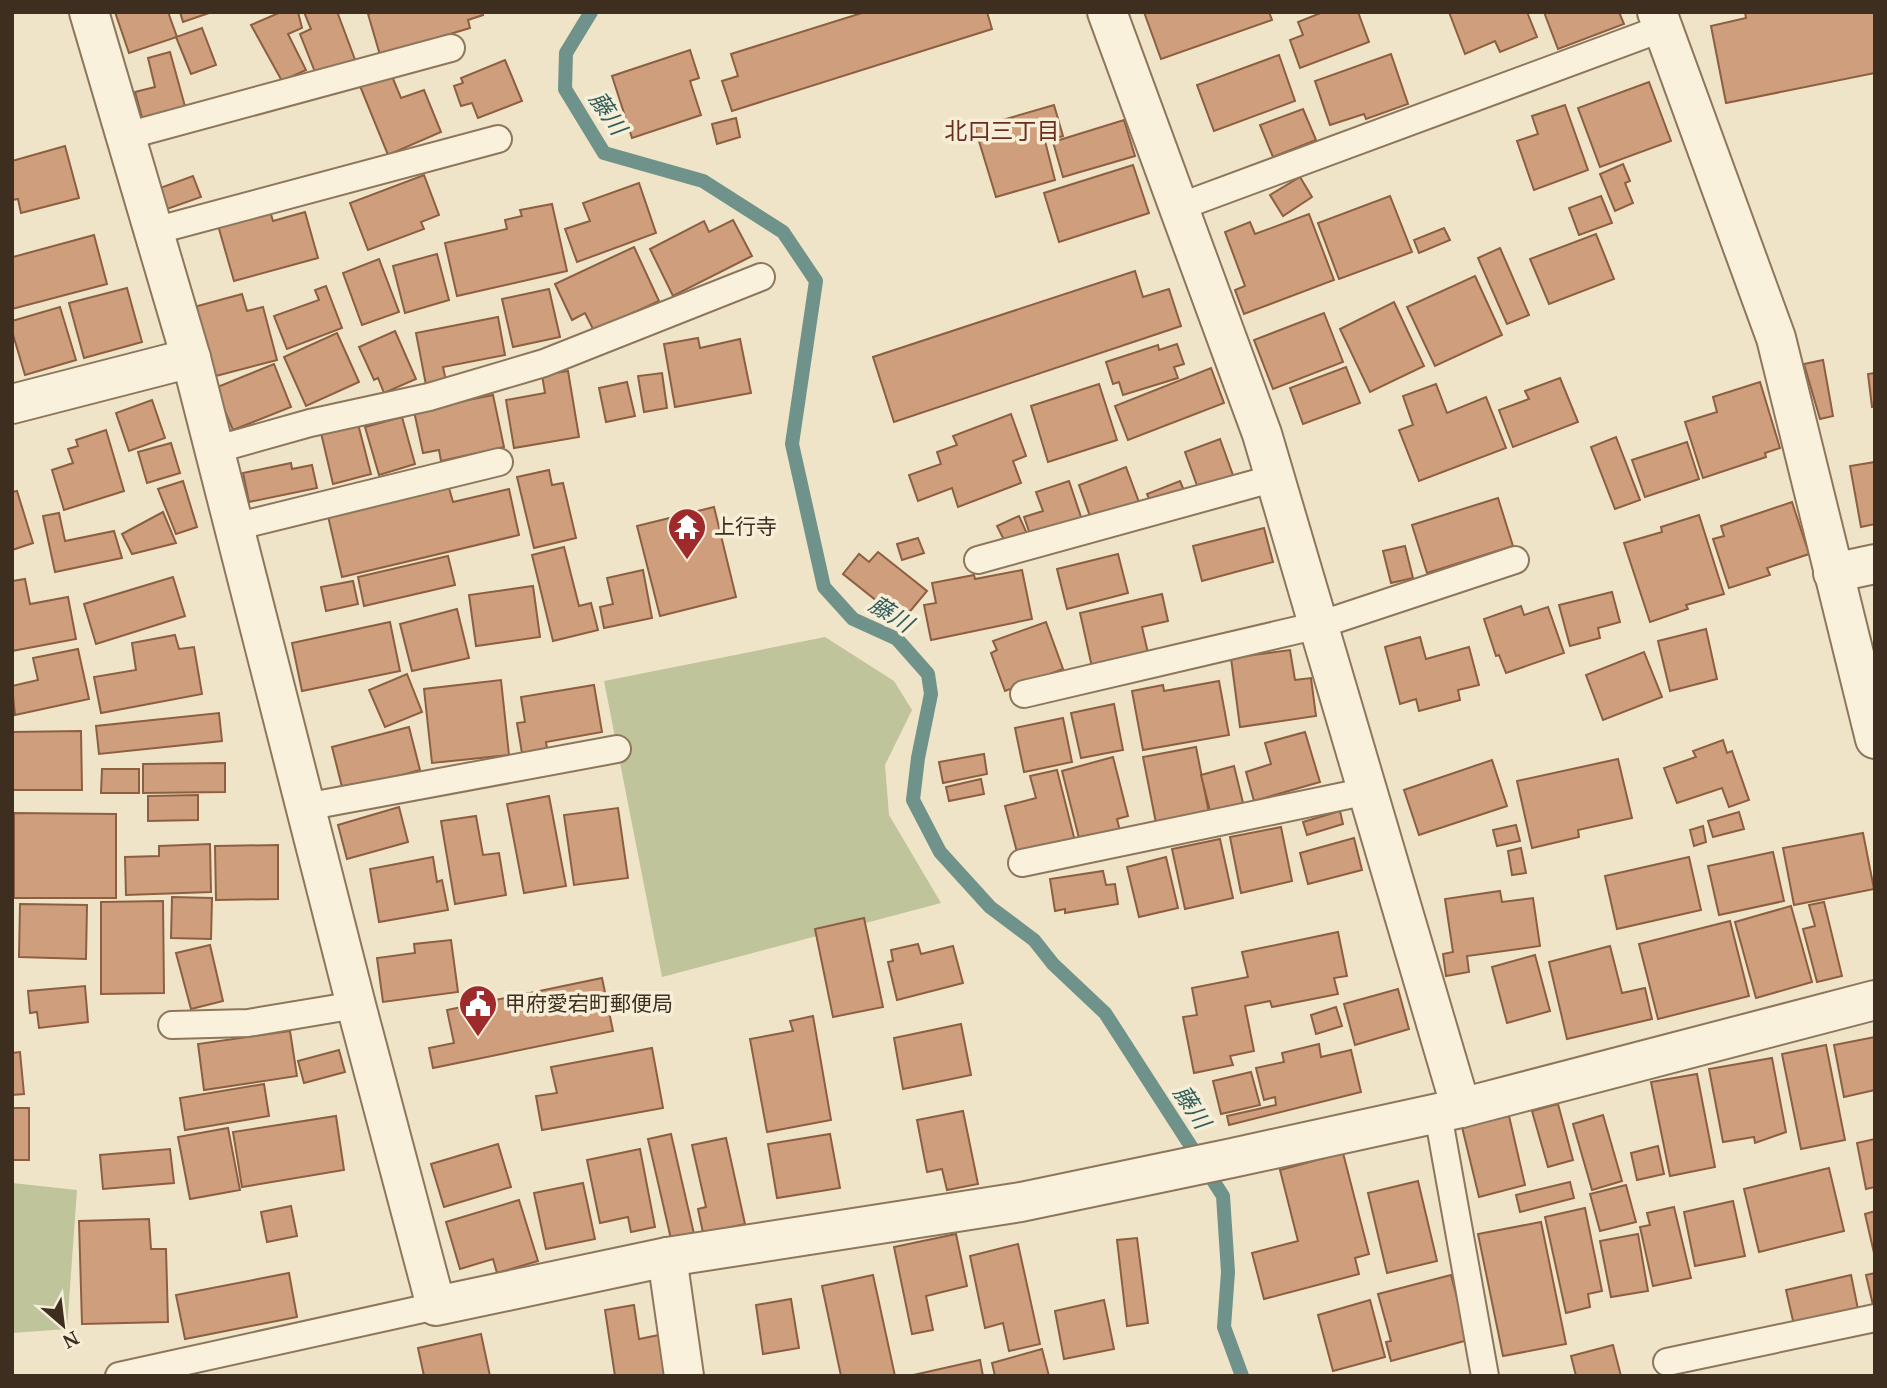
<svg xmlns="http://www.w3.org/2000/svg" width="1887" height="1388" viewBox="0 0 1887 1388" font-family="'Noto Serif','Noto Sans JP',serif">
<rect width="100%" height="100%" fill="#f0e4c8"/>
<g fill="#bfc49a">
<path d="M825,637l69,44 18,29 -27,55 4,50 52,88 -279,74 -58,-296z"/>
<path d="M12,1183l65,7 -10,139 -55,4z"/>
</g>
<g fill="none" stroke-linecap="round" stroke-linejoin="round">
<path stroke="#6f938a" stroke-width="14" d="M591,12l-25,41 -1,36 39,64 99,28 80,51 33,49 -24,163 32,143 29,32 44,20 31,35 3,20 -13,64 -5,42 27,52 50,55 44,33 19,24 52,49 118,183 5,76 -4,55 18,49"/>
</g>
<g fill="#cf9f7d" stroke="#8d5f41" stroke-width="2">
<path d="M115,12h53l9,25 -48,16z"/>
<path d="M180,12h32l-29,10z"/>
<path d="M281,12h17l4,16 -14,6 18,36 -24,11 -31,-56z"/>
<path d="M304,12h36l-2,2 19,51 -42,7 -15,-38 11,-5z"/>
<path d="M374,12h108l1,3 -15,5 2,8 -90,27 -12,-41z"/>
<path d="M865,12h122l5,17 -260,82 -10,-30 16,-5 -7,-22z"/>
<path d="M1144,12h125l3,8 -111,39z"/>
<path d="M1323,12h35l11,30 -69,26 -10,-28 13,-5 -5,-13z"/>
<path d="M1449,12h78l10,25 -37,15 -5,-11 -30,13z"/>
<path d="M1544,12h75l5,12 -66,25z"/>
<path d="M1745,12h130v61l-149,30 -15,-77 35,-8z"/>
<path d="M202,28l14,37 -25,9 -15,-37z"/>
<path d="M690,50l9,28 -9,3 11,34 -69,23 -20,-62z"/>
<path d="M170,52l16,58 -43,11 -8,-29 20,-5 -7,-29z"/>
<path d="M1391,54l17,50 -42,15 -2,-5 -34,11 -15,-44z"/>
<path d="M1279,55l16,46 -81,30 -17,-46z"/>
<path d="M505,60l17,41 -44,17 -6,-15 -11,3 -7,-20 9,-3 -2,-5z"/>
<path d="M391,74l10,24 23,-8 17,42 -53,23 -28,-69z"/>
<path d="M1649,82l22,59 -71,26 -22,-59z"/>
<path d="M1054,105l9,31 -18,5 10,39 -59,17 -21,-69z"/>
<path d="M1565,105l23,65 -54,20 -17,-49 21,-7 -6,-18z"/>
<path d="M1303,109l13,31 -43,17 -13,-32z"/>
<path d="M736,118l4,19 -23,7 -5,-20z"/>
<path d="M1124,120l11,36 -72,21 -10,-35z"/>
<path d="M65,146l14,52 -58,15 -3,-14 -6,1v-39z"/>
<path d="M1623,164l7,17 -5,2 8,20 -18,8 -15,-37z"/>
<path d="M1133,165l16,48 -90,29 -15,-49z"/>
<path d="M424,175l15,40 -18,7 3,7 -56,21 -18,-47z"/>
<path d="M193,176l8,21 -34,12 -7,-21z"/>
<path d="M1300,177l12,20 -29,19 -13,-21z"/>
<path d="M639,183l17,50 -79,29 -12,-33 25,-8 -7,-18z"/>
<path d="M1390,196l22,56 -73,27 -21,-56z"/>
<path d="M1601,196l11,27 -33,12 -10,-27z"/>
<path d="M552,204l15,67 -110,25 -12,-53 62,-14 -2,-9 17,-4 -2,-6z"/>
<path d="M269,208l4,13 32,-9 13,46 -84,23 -17,-59z"/>
<path d="M1309,214l25,66 -90,34 -9,-24 10,-4 -20,-54 25,-10 5,12z"/>
<path d="M733,220l19,36 -79,40 -23,-47 54,-28 5,11z"/>
<path d="M1444,228l6,12 -31,13 -5,-13z"/>
<path d="M1596,234l18,45 -65,25 -19,-45z"/>
<path d="M94,235l13,49 -95,25v-56l1,4z"/>
<path d="M634,247l25,54 -65,30 -9,-18 -13,7 -17,-36z"/>
<path d="M1500,248l29,67 -22,9 -29,-66z"/>
<path d="M437,254l12,46 -44,13 -12,-47z"/>
<path d="M379,259l20,53 -37,13 -19,-52z"/>
<path d="M1135,271l8,26 26,-8 12,37 -287,96 -21,-65z"/>
<path d="M1475,276l27,59 -67,31 -28,-59z"/>
<path d="M326,286l16,42 -55,21 -13,-33 45,-16 -4,-10z"/>
<path d="M127,288l15,54 -58,16 -15,-55z"/>
<path d="M549,289l11,48 -47,10 -11,-48z"/>
<path d="M242,294l5,17 16,-4 14,53 -65,17 -18,-70z"/>
<path d="M1394,302l30,64 -54,26 -30,-63z"/>
<path d="M60,307l16,53 -51,15 -13,-44v-10z"/>
<path d="M1324,313l19,49 -70,27 -19,-49z"/>
<path d="M498,317l7,38 -62,12 3,14 -20,4 -10,-52z"/>
<path d="M395,331l21,48 -32,14 -6,-15 -4,2 -15,-33z"/>
<path d="M337,333l22,49 -53,24 -22,-49z"/>
<path d="M698,338l2,10 40,-9 11,54 -76,14 -11,-63z"/>
<path d="M1177,344l7,20 -10,3 4,11 -55,17 -4,-13 -6,2 -7,-22 52,-17 1,5z"/>
<path d="M1823,360l10,56 -13,3 -16,-55z"/>
<path d="M274,364l17,43 -58,23 -18,-42z"/>
<path d="M1346,367l14,36 -57,21 -13,-36z"/>
<path d="M1211,368l13,35 -96,37 -13,-34z"/>
<path d="M568,371l11,66 -65,11 -8,-48 39,-7 -3,-18z"/>
<path d="M662,373l5,35 -23,4 -6,-36z"/>
<path d="M1875,373v33l-3,1 -4,-33z"/>
<path d="M1560,378l18,44 -65,25 -14,-37 30,-11 -4,-8z"/>
<path d="M627,382l8,34 -29,6 -7,-34z"/>
<path d="M1760,382l20,66 -15,5 1,4 -63,21 -18,-56 32,-10 -4,-15z"/>
<path d="M1099,384l18,56 -69,22 -17,-56z"/>
<path d="M1436,384l11,29 39,-16 20,51 -87,33 -20,-51 14,-5 -10,-29z"/>
<path d="M493,395l11,52 -63,14 -2,-11 -16,3 -9,-42z"/>
<path d="M152,400l13,38 -36,13 -13,-38z"/>
<path d="M1011,414l15,42 -13,5 8,22 -63,24 -6,-19 -34,13 -9,-26 32,-11 -4,-12 20,-7 -4,-9z"/>
<path d="M402,417l13,47 -36,11 -14,-48z"/>
<path d="M358,424l13,50 -38,10 -12,-51z"/>
<path d="M106,430l18,61 -60,19 -12,-40 21,-7 -5,-14 10,-3 -2,-6z"/>
<path d="M1616,437l24,63 -25,9 -24,-62z"/>
<path d="M1220,439l14,39 -35,13 -14,-39z"/>
<path d="M1687,442l12,37 -54,18 -13,-37z"/>
<path d="M171,443l9,30 -33,10 -9,-31z"/>
<path d="M1875,462v62l-14,3 -11,-61z"/>
<path d="M291,463l1,6 20,-4 5,23 -68,14 -6,-29z"/>
<path d="M1126,467l14,38 -48,17 -13,-37z"/>
<path d="M549,470l3,15 11,-2 13,55 -42,10 -17,-71z"/>
<path d="M183,481l14,46 -21,7 -18,-45z"/>
<path d="M1069,481l13,39 -51,17 -7,-20 19,-6 -7,-19z"/>
<path d="M1180,481l5,12 -33,13 -5,-12z"/>
<path d="M449,488l4,14 56,-13 10,46 -177,42 -14,-61z"/>
<path d="M17,491l16,52 -21,7v-58z"/>
<path d="M1498,498l15,48 -86,27 -15,-48z"/>
<path d="M1792,502l17,52 -42,14 3,7 -41,13 -16,-49 11,-3 -3,-10z"/>
<path d="M714,507l22,90 -76,19 -23,-90z"/>
<path d="M163,512l13,31 -44,11 -10,-20z"/>
<path d="M59,513l6,28 49,-10 8,27 -67,14 -12,-56z"/>
<path d="M1699,515l25,79 -38,11 2,4 -38,13 -26,-79 38,-11 -1,-5z"/>
<path d="M1019,516l9,20 -21,10 -10,-20z"/>
<path d="M1264,528l9,34 -71,19 -9,-35z"/>
<path d="M918,538l6,15 -22,7 -5,-16z"/>
<path d="M1405,546l8,32 -22,5 -8,-32z"/>
<path d="M564,547l15,59 12,-3 7,27 -45,11 -21,-86z"/>
<path d="M878,552l49,39 -25,30 -59,-47 16,-20 10,8z"/>
<path d="M1118,554l10,39 -61,16 -10,-40z"/>
<path d="M448,556l7,29 -91,21 -6,-29z"/>
<path d="M643,570l9,48 -48,10 -4,-21 13,-3 -6,-26z"/>
<path d="M1022,570l10,49 -101,21 -7,-35 12,-2 -4,-20 42,-8 1,4z"/>
<path d="M173,577l12,39 -89,28 -12,-40z"/>
<path d="M25,579l5,25 38,-7 8,42 -64,12v-70z"/>
<path d="M353,581l5,23 -32,7 -5,-24z"/>
<path d="M533,586l7,51 -64,9 -7,-51z"/>
<path d="M1612,592l8,30 -22,6 2,10 -30,8 -11,-41z"/>
<path d="M1162,594l6,27 -26,6 6,26 -56,14 -12,-54z"/>
<path d="M1521,606l3,9 24,-8 16,46 -58,20 -7,-18 -3,1 -12,-37z"/>
<path d="M457,609l12,49 -57,13 -12,-47z"/>
<path d="M390,622l10,49 -98,20 -10,-48z"/>
<path d="M1046,622l17,47 -58,22 -14,-38 6,-3 -4,-9z"/>
<path d="M1706,629l11,50 -47,12 -12,-50z"/>
<path d="M175,635l4,14 15,-2 8,47 -101,19 -7,-36 42,-7 -4,-27z"/>
<path d="M1420,637l6,22 43,-12 10,38 -21,5 2,10 -41,11 -3,-12 -16,5 -15,-57z"/>
<path d="M78,649l11,50 -74,16 -3,-29 26,-6 -5,-22z"/>
<path d="M1290,650l5,30 16,-2 5,38 -76,11 -9,-69z"/>
<path d="M1644,652l18,45 -59,23 -17,-45z"/>
<path d="M407,674l15,38 -37,15 -16,-37z"/>
<path d="M501,680l8,75 -77,8 -8,-74z"/>
<path d="M1219,681l10,54 -86,15 -11,-59 31,-6 1,6z"/>
<path d="M594,685l8,47 -56,10 1,6 -25,5 -5,-30 8,-1 -4,-25z"/>
<path d="M1114,704l9,46 -42,8 -10,-45z"/>
<path d="M219,713l3,28 -123,13 -3,-28z"/>
<path d="M1063,718l9,44 -48,10 -9,-44z"/>
<path d="M409,727l11,43 -77,21 -11,-44z"/>
<path d="M81,731l1,59h-70v-58z"/>
<path d="M1305,732l15,50 -66,19 -8,-29 25,-8 -6,-21z"/>
<path d="M1723,740l4,13 5,-2 17,49 -20,7 -7,-19 -45,15 -13,-35 32,-11 -3,-6z"/>
<path d="M1196,747l13,66 -53,10 -13,-66z"/>
<path d="M984,754l3,20 -44,9 -4,-21z"/>
<path d="M1113,757l15,59 -11,3 3,12 -40,11 -18,-71z"/>
<path d="M1618,759l14,59 -54,12 1,7 -47,11 -15,-67z"/>
<path d="M1492,760l15,46 -88,29 -15,-45z"/>
<path d="M225,763v29l-82,1v-29z"/>
<path d="M1234,766l10,41 -33,8 -10,-40z"/>
<path d="M102,769h37v24h-38z"/>
<path d="M1057,770l18,71 -57,15 -13,-50 31,-8 -6,-22z"/>
<path d="M981,779l3,15 -35,7 -3,-14z"/>
<path d="M198,795v25l-50,1v-25z"/>
<path d="M549,796l17,90 -42,7 -17,-89z"/>
<path d="M399,807l9,35 -61,17 -9,-34z"/>
<path d="M618,808l10,70 -54,7 -10,-70z"/>
<path d="M1340,811l3,13 -36,11 -4,-13z"/>
<path d="M1739,812l5,17 -31,8 -5,-16z"/>
<path d="M14,813l102,1v84h-102z"/>
<path d="M476,816l7,39 16,-2 7,42 -51,9 -14,-83z"/>
<path d="M1516,825l4,16 -23,5 -4,-16z"/>
<path d="M1703,826l3,16 -12,4 -4,-16z"/>
<path d="M1281,827l11,54 -51,12 -11,-56z"/>
<path d="M1863,833l11,56 -80,16 -11,-57z"/>
<path d="M1354,838l8,32 -54,14 -8,-31z"/>
<path d="M1220,839l13,59 -48,11 -13,-60z"/>
<path d="M210,844l1,48 -85,3 -1,-38 34,-1v-10z"/>
<path d="M278,845v54l-62,1 -1,-54z"/>
<path d="M1521,848l5,25 -14,2 -4,-24z"/>
<path d="M1773,852l11,49 -65,14 -11,-49z"/>
<path d="M433,857l4,25 5,-2 6,30 -69,12 -9,-53z"/>
<path d="M1166,857l12,51 -39,9 -12,-50z"/>
<path d="M1689,857l12,53 -84,19 -12,-53z"/>
<path d="M1103,871l3,14 9,-1 3,20 -53,9v-4l-10,2 -5,-32z"/>
<path d="M1500,891l2,11 31,-4 7,48 -73,10 2,16 -23,4 -3,-22 10,-2 -8,-53z"/>
<path d="M172,897l40,1 -1,41 -40,-1z"/>
<path d="M163,901l1,92 -63,1v-92z"/>
<path d="M1824,902l18,74 -25,6 -14,-53 12,-3 -6,-21z"/>
<path d="M20,904l67,1 -1,54 -67,-2z"/>
<path d="M1791,906l21,76 -56,16 -21,-76z"/>
<path d="M864,918l19,89 -50,10 -18,-88z"/>
<path d="M1730,921l19,75 -91,23 -19,-75z"/>
<path d="M1338,932l9,44 -13,2 4,16 -66,13 -2,-6 -25,5 9,45 -24,5 3,9 -39,8 -11,-56 14,-2 -5,-27 56,-11 -6,-25z"/>
<path d="M451,940l7,52 -75,10 -6,-44 38,-5 -1,-9z"/>
<path d="M918,944l3,10 32,-8 10,37 -66,17 -9,-38 5,-1 -2,-11z"/>
<path d="M210,945l13,56 -32,8 -15,-56z"/>
<path d="M1610,946l12,47 23,-5 7,31 -85,20 -18,-77z"/>
<path d="M1535,955l15,56 -43,12 -15,-56z"/>
<path d="M602,978l11,53 -180,37 -4,-20 25,-5 -7,-33z"/>
<path d="M85,986l3,36 -49,6 -2,-16 -7,1 -2,-22z"/>
<path d="M1398,989l11,40 -54,16 -11,-41z"/>
<path d="M1336,1007l6,19 -26,8 -5,-19z"/>
<path d="M813,1016l18,104 -64,12 -17,-93 43,-8 -3,-10z"/>
<path d="M961,1024l10,51 -68,14 -9,-51z"/>
<path d="M290,1031l7,45 -93,14 -6,-46z"/>
<path d="M1875,1037v53l-31,7 -10,-52z"/>
<path d="M1319,1044l2,13 30,-7 10,42 -132,33 -2,-9 49,-11 -1,-8 -11,3 -8,-32 28,-6 -2,-9z"/>
<path d="M1826,1045l19,95 -44,9 -19,-95z"/>
<path d="M652,1048l11,60 -121,22 -6,-34 21,-3 -6,-26z"/>
<path d="M339,1050l6,22 -41,11 -6,-22z"/>
<path d="M20,1052l4,42 -12,1v-42z"/>
<path d="M1772,1058l14,74 -31,11 -1,-6 -31,5 -14,-73z"/>
<path d="M1251,1072l9,33 -39,9 -8,-33z"/>
<path d="M1697,1074l18,93 -45,9 -19,-94z"/>
<path d="M264,1084l5,32 -84,14 -5,-32z"/>
<path d="M1558,1104l15,56 -25,7 -16,-56z"/>
<rect x="12" y="1108" width="17" height="52"/>
<path d="M963,1111l15,73 -31,6 -5,-21 -15,3 -10,-52z"/>
<path d="M1603,1115l19,66 -30,9 -19,-66z"/>
<path d="M336,1116l8,54 -102,17 -9,-55z"/>
<path d="M1509,1116l16,69 -46,12 -17,-70z"/>
<path d="M228,1128l12,62 -50,9 -12,-62z"/>
<path d="M671,1134l23,100 -23,5 -23,-100z"/>
<path d="M830,1134l10,54 -63,10 -9,-54z"/>
<path d="M726,1138l19,86 -42,9 -5,-24 8,-2 -14,-62z"/>
<path d="M1875,1139v48l-9,2 -9,-46z"/>
<path d="M498,1144l13,43 -67,20 -13,-43z"/>
<path d="M1658,1146l6,28 -27,6 -6,-27z"/>
<path d="M170,1149l4,34 -71,6 -3,-34z"/>
<path d="M640,1149l15,78 -24,5 -3,-15 -28,6 -13,-63z"/>
<path d="M1343,1153l26,101 -14,4 4,16 -95,25 -12,-46 46,-12 -18,-71z"/>
<path d="M1829,1168l15,63 -85,21 -15,-63z"/>
<path d="M1418,1181l19,80 -50,12 -19,-80z"/>
<path d="M1570,1182l4,16 -54,14 -4,-17z"/>
<path d="M583,1183l12,56 -49,10 -12,-56z"/>
<path d="M1626,1185l10,37 -36,9 -10,-37z"/>
<path d="M519,1200l19,61 -41,12 -4,-14 -33,10 -14,-47z"/>
<path d="M1733,1201l12,55 -50,10 -11,-54z"/>
<path d="M291,1206l6,30 -30,6 -6,-30z"/>
<path d="M1674,1207l17,71 -38,8 -13,-59 10,-2 -3,-12z"/>
<path d="M1585,1208l17,83 -14,3 2,13 -24,6 -21,-96z"/>
<path d="M1875,1211v42h-1l-9,-39z"/>
<path d="M149,1219l2,30h15l2,73 -86,2 -3,-103z"/>
<path d="M1541,1222l25,122 -63,12 -25,-122z"/>
<path d="M956,1234l11,52 -41,10 7,34 -21,4 -18,-87z"/>
<path d="M1638,1234l10,57 -37,6 -11,-56z"/>
<path d="M1137,1238l11,85 -21,3 -10,-86z"/>
<path d="M1018,1244l22,100 -31,7 -6,-28 -18,5 -15,-72z"/>
<path d="M289,1273l8,44 -112,22 -9,-44z"/>
<path d="M1875,1273v41l-9,-39z"/>
<path d="M873,1275l22,101h-54l-19,-90z"/>
<path d="M1451,1275l17,65 -77,21 -5,-19 5,-1 -13,-47z"/>
<path d="M1851,1275l9,44 -64,15 -10,-44z"/>
<path d="M791,1299l8,49 -36,6 -7,-49z"/>
<path d="M1104,1300l10,49 -50,10 -9,-48z"/>
<path d="M1370,1300l15,57 -52,14 -15,-56z"/>
<path d="M634,1305l5,34 25,-5 7,42h-56l-10,-66z"/>
<path d="M481,1334l9,42h-66l-6,-28z"/>
<path d="M1613,1345l8,31h-45l-5,-20z"/>
<path d="M1042,1349l7,27h-54l-3,-13z"/>
<path d="M980,1360l3,16h-74z"/>
</g>
<g fill="none" stroke-linecap="round" stroke-linejoin="round">
<defs>
<g id="service">
<path d="M126,136l325,-88"/>
<path d="M1179,207l484,-179"/>
<path d="M154,231l344,-92"/>
<path d="M214,450l96,-27 119,-26 115,-34 217,-86"/>
<path d="M234,527l265,-65"/>
<path d="M978,560l297,-82"/>
<path d="M1024,694l295,-69 196,-65"/>
<path d="M305,807l312,-58"/>
<path d="M1022,863l346,-72"/>
<path d="M172,1025l76,-2 108,-18"/>
<path d="M1438,1114l47,262"/>
<path d="M1667,1362l208,-44"/>
<path d="M119,1376l317,-70"/>
</g>
<g id="minor">
<path d="M89,12l102,346 165,647 80,301 231,-49 354,-55 211,-44 229,-50 414,-108"/>
<path d="M1107,12l155,422 199,674"/>
<path d="M1657,12l119,326 99,401"/>
<path d="M12,404l179,-46"/>
<path d="M1833,573l42,-9"/>
<path d="M667,1257l17,119"/>
</g>
</defs>
<use href="#service" stroke="#8d765c" stroke-width="30"/>
<use href="#minor" stroke="#8d765c" stroke-width="42"/>
<use href="#service" stroke="#faf1dc" stroke-width="26"/>
<use href="#minor" stroke="#faf1dc" stroke-width="38"/>
</g>
<defs>
<symbol id="temple-pin" viewBox="-11 -11 22 30"><path d="M0 17L-7.5 6A9.5 9.5 0 1 1 7.5 6Z" fill="#9e2a2b" stroke="#f7eed8"/><path d="M0-6L5-2H3V0L6.5 2.5H4V6H1.5V3h-3V6H-4V2.5H-6.5L-3 0V-2H-5Z" fill="#fff"/></symbol>
<symbol id="civic-pin" viewBox="-11 -11 22 30"><path d="M0 17L-7.5 6A9.5 9.5 0 1 1 7.5 6Z" fill="#9e2a2b" stroke="#f7eed8"/><path d="M-.6-6.5H3V-4.5H.6V-3L4-1V1h2V6H-6V1h2V-1L-.6-3ZM-1.2 2.5V6h2.4V2.5Z" fill="#fff"/></symbol>
</defs>
<g fill-rule="evenodd">
<use href="#temple-pin" x="665" y="505" width="44" height="60"/>
<use href="#civic-pin" x="456" y="982" width="44" height="60"/>
</g>
<g text-anchor="middle" stroke-width="7" stroke-linejoin="round" paint-order="stroke">
<g font-size="21" fill="#3d2e20" stroke="#f7eed8" text-anchor="start">
<text x="714" y="534">上行寺</text>
<text x="505" y="1011">甲府愛宕町郵便局</text>
</g>
<g font-size="23" font-style="italic" fill="#2f5d5a" stroke="#f7eed8">
<text transform="translate(608 113) rotate(56)" y="8">藤川</text>
<text transform="translate(891 614) rotate(32)" y="8">藤川</text>
<text transform="translate(1192 1107) rotate(57)" y="8">藤川</text>
</g>
<g font-size="23" fill="#6b2e1e" stroke="#f7eed8">
<text x="1002" y="139">北口三丁目</text>
</g>
</g>
<rect width="1887" height="1388" fill="none" stroke="#3d2e20" stroke-width="28"/>
<g transform="translate(63 1325) rotate(152)" stroke="#f7eed8" stroke-width="5" paint-order="stroke">
<path d="M0-5L12 26L0 18L-12 26Z" fill="#3d2e20"/>
<text y="-10" font-size="19" font-weight="bold" text-anchor="middle" fill="#3d2e20">N</text>
</g>
</svg>
